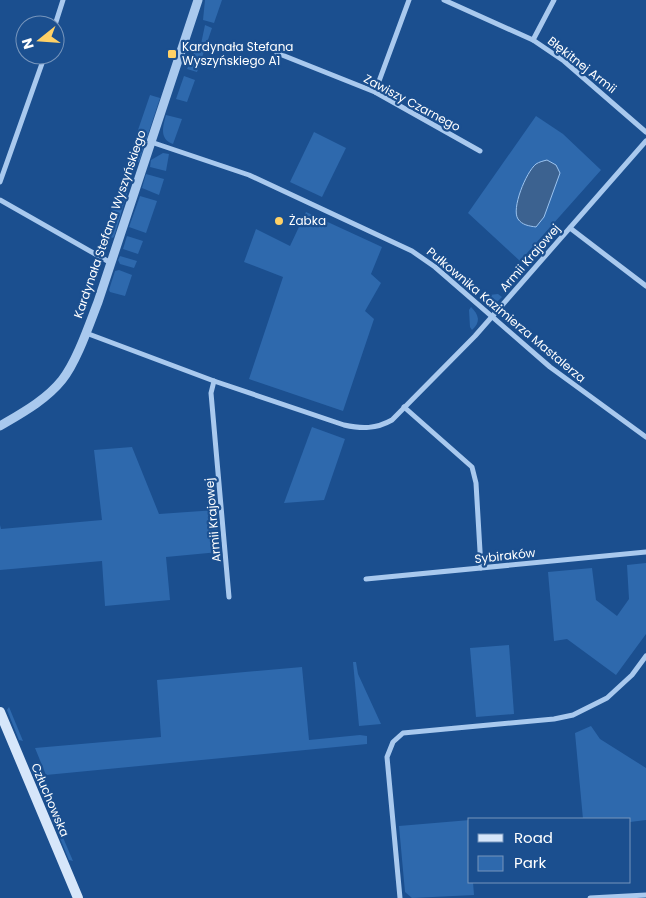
<svg xmlns="http://www.w3.org/2000/svg" width="646" height="898" viewBox="0 0 646 898" font-family="Poppins,sans-serif">
<rect width="100%" height="100%" fill="#1b4f8f"/>
<g fill="#2e69ad" fill-rule="evenodd">
<path d="M205,0h17l-8,23 -11,-3z"/>
<path d="M205,25l7,3 -15,44 -10,-3 11,-26 3,1z"/>
<path d="M184,76l11,4 -8,22 -11,-3z"/>
<path d="M150,95l10,3 -21,64 -13,3z"/>
<path d="M166,115l16,4 -9,25c-14,-5 -10,-18 -7,-29z"/>
<path d="M536,116l27,18 38,36 -81,91 -52,-48zM518,198l8,27c-12,-8 -10,-15 -8,-27z"/>
<path d="M314,132l32,16 -24,49 -32,-15z"/>
<path d="M163,153l6,1 -3,17 -16,-4 1,-7z"/>
<path d="M127,173l5,4 -18,60 -13,7 23,-70z"/>
<path d="M146,174l18,5 -5,16 -17,-7z"/>
<path d="M140,196l17,5 -11,32 -17,-6z"/>
<path d="M306,212l76,35 -11,27 10,9 -16,28 9,8 -31,92 -94,-32 34,-102 -39,-15 12,-33 34,17z"/>
<path d="M127,236l16,5 -5,13 -15,-5z"/>
<path d="M120,256l17,5 -3,7 -14,-4 -2,-4z"/>
<path d="M119,270l13,5 -7,21 -15,-4 -1,-2 6,-19z"/>
<path d="M498,294l4,3 -6,6h-9l-9,-5 2,-2z"/>
<path d="M471,307c8,8 10,15 1,23l-2,-3 -1,-17z"/>
<path d="M312,427l33,12 -21,61 -40,3z"/>
<path d="M132,447l27,67 57,-4 3,42 -53,5 4,43 -65,6 -3,-45 -102,9v-45l1,4 101,-9 -8,-70z"/>
<path d="M646,563v71l-30,41 -49,-36 -13,2 -6,-69 44,-4 4,32 21,16 12,-17 -2,-34z"/>
<path d="M509,645l5,69 -38,3 -6,-69z"/>
<path d="M353,662h3l2,12 23,50 -22,2z"/>
<path d="M302,667l7,73 51,-5 7,1v8l-321,31 -11,-27 126,-11 -4,-57z"/>
<path d="M9,707l14,34 -4,-1 -12,-30z"/>
<path d="M591,726l9,13 46,29v52l-16,2v-3h-47l-8,-86z"/>
<path d="M50,807l23,54 -4,-1 -21,-51z"/>
<path d="M470,820v62h3l1,13 -62,3 -7,-6 -6,-66z"/>
</g>
<path fill="#3c6290" stroke="#9cc4f0" d="M547,160l9,5 4,8 -16,44 -8,10c-7,-1 -14,-2 -18,-8 -7,-10 8,-47 18,-55 3,-2 7,-3 11,-4z"/>
<g fill="none" stroke-linecap="round" stroke-linejoin="round">
<g stroke="#a9c9ee" stroke-width="5">
<path d="M444,0l89,40 31,21 82,71"/>
<path d="M55,25l8,-25"/>
<path d="M533,40l21,-40"/>
<path d="M277,53l98,39 105,59"/>
<path d="M375,92l34,-92"/>
<path d="M151,142l98,33 163,76 23,16 115,100 96,70"/>
<path d="M0,182l45,-127"/>
<path d="M0,200l111,63"/>
<path d="M570,228l76,58"/>
<path d="M86,333l128,48 130,44c18,4 32,4 48,-5l83,-84 171,-195"/>
<path d="M214,381l-3,12 18,204"/>
<path d="M404,407l68,60 4,16 5,85"/>
<path d="M366,579l280,-27"/>
<path d="M400,898l-13,-141 6,-15 10,-9 151,-14 19,-4 34,-17 25,-23 14,-19"/>
<path d="M590,898l56,-3"/>
</g>
<path stroke="#a9c9ee" stroke-width="9" d="M0,426c22,-13 46,-26 62,-46 15,-19 27,-55 36,-78l100,-302"/>
<path stroke="#d6e6fa" stroke-width="10" d="M0,712l78,186"/>
</g>
<g fill="#ffd166" stroke="#1b4f8f" stroke-width="2">
<rect x="167" y="49" width="10" height="10" rx="2.5"/>
<circle cx="279" cy="221" r="5"/>
</g>
<g text-anchor="middle" stroke-width="4.5" stroke-linejoin="round" paint-order="stroke">
<g font-size="12" fill="#fff" stroke="#1b4f8f" text-anchor="start">
<text x="182" y="51">Kardynała Stefana<tspan x="182" dy="14">Wyszyńskiego A1</tspan></text>
<text x="289" y="225">Żabka</text>
</g>
<g font-size="12" fill="#fff" stroke="#1b4f8f">
<text transform="translate(582 65) rotate(38)" y="4">Błękitnej Armii</text>
<text transform="translate(412 103) rotate(28)" y="4">Zawiszy Czarnego</text>
<text transform="translate(110 224) rotate(-71)" y="4">Kardynała Stefana Wyszyńskiego</text>
<text transform="translate(530 258) rotate(-49)" y="4">Armii Krajowej</text>
<text transform="translate(506 315) rotate(40)" y="4">Pułkownika Kazimierza Mastalerza</text>
<text transform="translate(213 520) rotate(-95)" y="4">Armii Krajowej</text>
<text transform="translate(505 556) rotate(-6)" y="4">Sybiraków</text>
<text transform="translate(50 800) rotate(67)" y="4">Człuchowska</text>
</g>
</g>
<rect x="468" y="818" width="162" height="65" fill="#1b4f8f" stroke="#7695bc"/>
<rect x="478" y="834" width="25" height="8" fill="#d6e6fa" stroke="#7695bc"/>
<text x="514" y="843" font-size="15" fill="#ffffff">Road</text>
<rect x="478" y="856" width="25" height="15" fill="#2e69ad" stroke="#7695bc"/>
<text x="514" y="868" font-size="15" fill="#ffffff">Park</text>
<g transform="translate(40 40) rotate(253)"><circle r="24" fill="#1b4f8f" stroke="#7695bc"/>
<path d="M0-4L9 19L0 12L-9 19Z" fill="#ffd166"/>
<text y="-8" font-size="14" font-weight="bold" text-anchor="middle" fill="#ffffff">N</text>
</g>
</svg>
